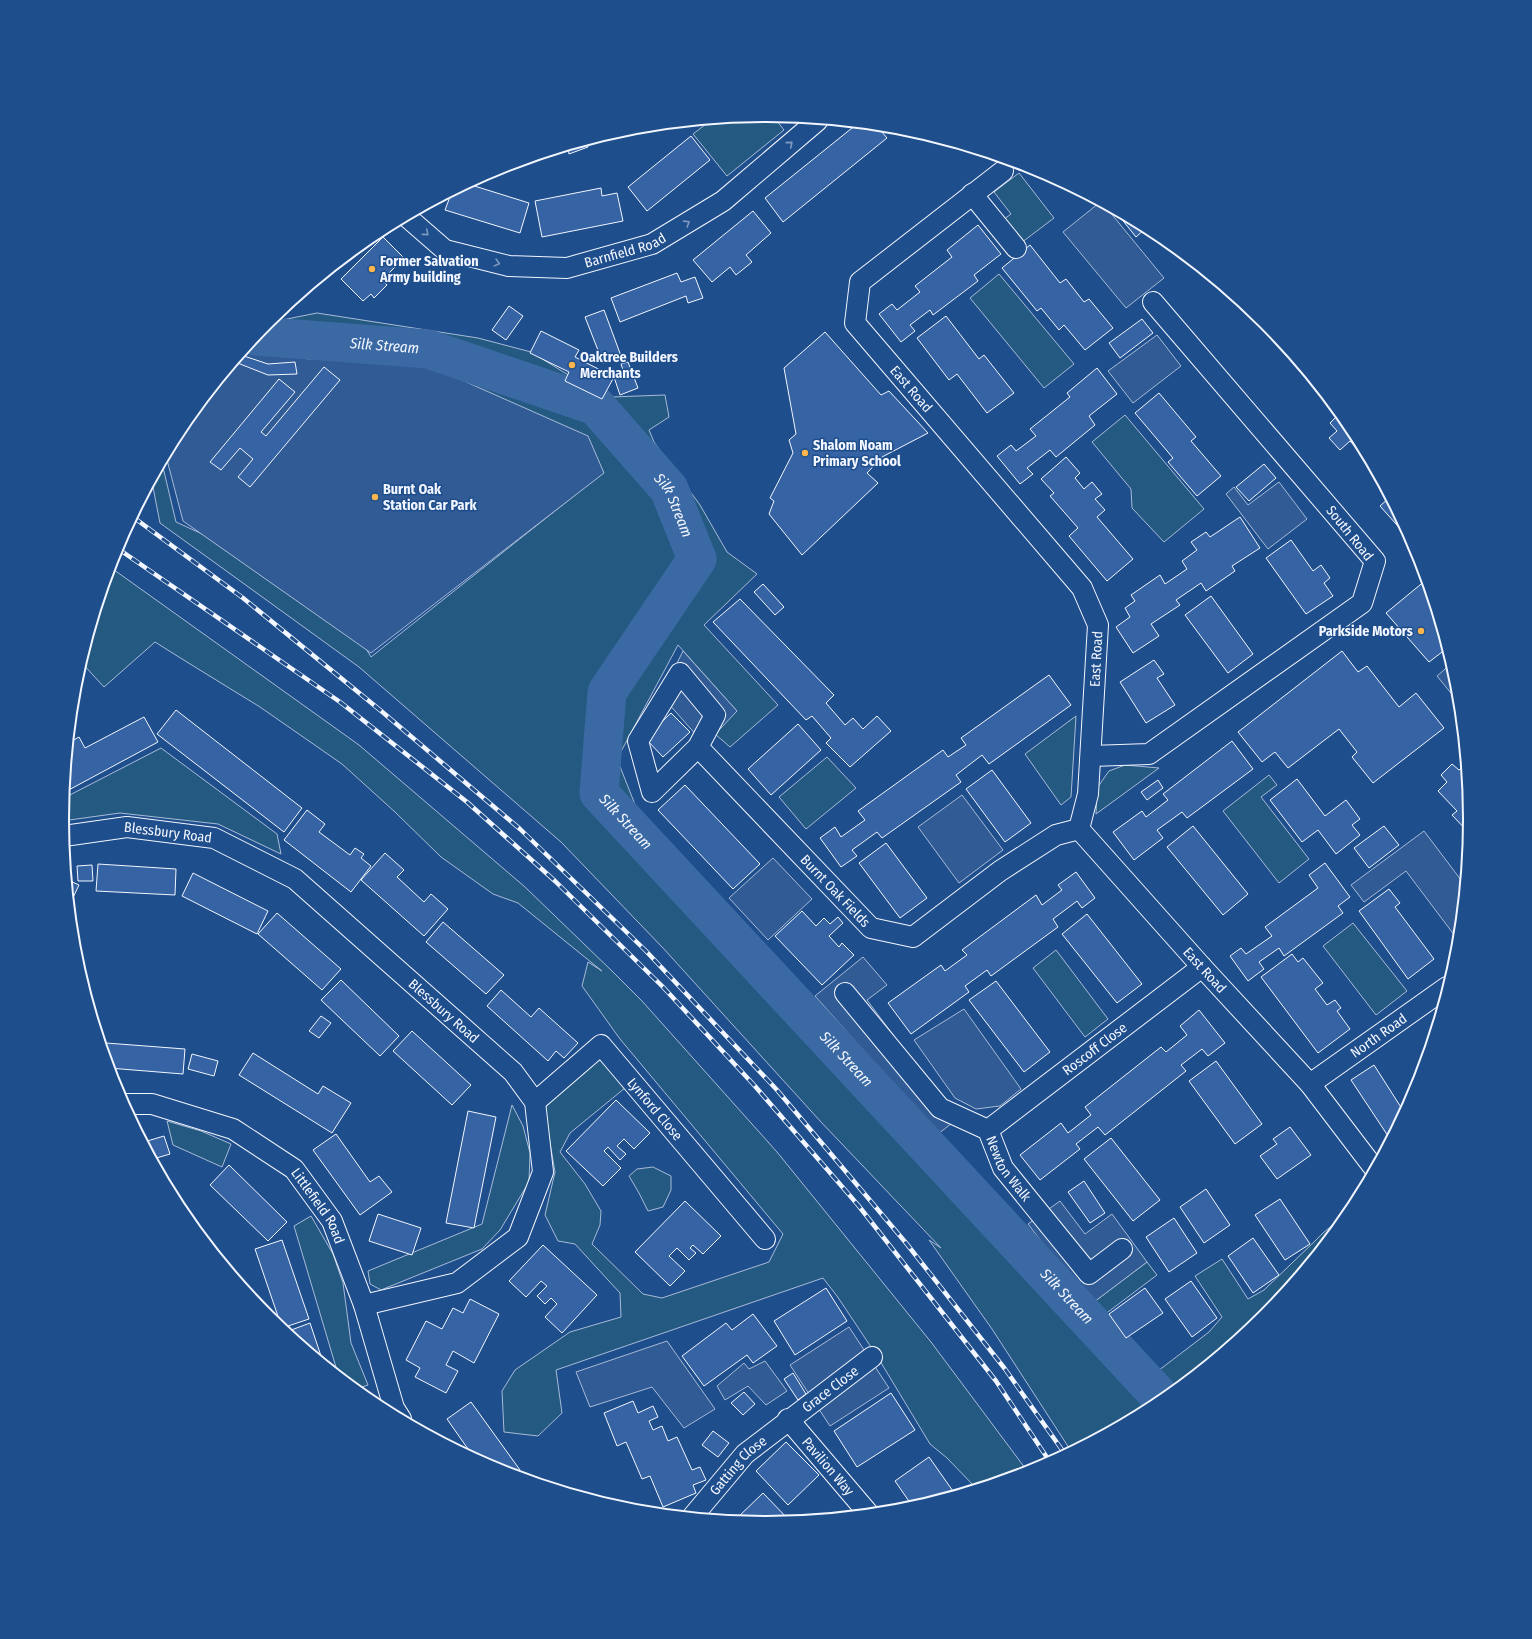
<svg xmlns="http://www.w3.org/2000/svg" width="1532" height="1639" viewBox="0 0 1532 1639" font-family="'Fira Sans Condensed',sans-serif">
<rect width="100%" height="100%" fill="#1f4e8c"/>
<g fill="#245a82" stroke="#a8bbd7">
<path d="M766,116h7l11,14 -57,46 -34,-42 17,-13z"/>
<path d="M1019,173l35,45 -33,25 -18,-23 8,-6 -17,-22z"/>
<path d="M999,274l75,90 -30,24 -74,-90z"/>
<path d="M317,313l161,25 53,14 34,21 46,24 54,-2 4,22 -20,13 5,12 46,63 27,47 30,22 -53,51 74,80 -48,42 -15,-13 21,-24 -58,-65 -61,114 19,48 203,226 162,177 92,106 57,61 59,-45 13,-15 -27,-41 27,-17 26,40 16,-9 52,-50c6,-7 12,-11 19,-17 8,-7 12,-17 22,-23l-6,11 -87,106 -54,44 -47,30 5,5 -11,9 -86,46 -79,-122 -63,-89 12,8 -120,-126 -158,-174 -102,-106 -202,-175 -199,-144 -8,-41 10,-19 14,59 85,39 97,74 13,22 233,-185 -360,-120 28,-33 5,2z"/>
<path d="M1125,415l79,94 -40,33 -32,-34 -1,-19 -39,-47z"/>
<path d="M110,567l249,178 166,142 88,85 29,29 135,151 154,190 97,130 -52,16 -29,-30 -17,-14 -53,-88 -40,-60 -14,-18 -267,92 6,43 -24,23 -34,-4 -2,-41 13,-21 55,-38 51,-15 -1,-24 -45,-49 -17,-3 -13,-26 10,-43 -11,-64 57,-51 24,31 -55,45 -10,19 25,32 16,27 -1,14 -8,19 51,50 19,4 107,-36 14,-28 -163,-195 -38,-53 6,-24 14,9 -84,-68 -25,-9 -52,-37 -46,-45 -53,-48 -82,-57 -78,-48 -27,-17 -51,45 -23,-25z"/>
<path d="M1076,716l-5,81 -10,8 -36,-51z"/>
<path d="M161,748l116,86 4,20 -63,-30 -98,-11 -58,8 2,-23z"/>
<path d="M827,757l29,31 -50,41 -27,-32z"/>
<path d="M1125,765l34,3 -63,46 1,-26 12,-17z"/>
<path d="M1269,775l8,10 -16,12 48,62 -30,24 -56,-72z"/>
<path d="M1353,923l54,68 -31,24 -53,-69z"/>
<path d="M1056,950l52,69 -23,18 -52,-69z"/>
<path d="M512,1105l11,21 7,27 -1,29 -29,48 -18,19 -101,41 -11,-6 -2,-13 114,-47z"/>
<path d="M167,1121l34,10 30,13 -9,23 -49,-22z"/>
<path d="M653,1167l18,9v14l-8,17 -15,4 -9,-18 -10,-17 8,-7z"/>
<path d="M311,1216l22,38 10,29 8,60 17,42 -12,4 -18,-15 -44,-148z"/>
<path d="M1147,1262l10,13 -57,43 -10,-13z"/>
</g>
<g fill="#305b95" stroke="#a8bbd7">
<path d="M1099,203l6,3 59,72 -38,30 -63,-76z"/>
<path d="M1157,335l24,31 -48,37 -25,-32z"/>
<path d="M247,348l62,11 103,-1 176,78 16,37 -233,180 -188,-132 -17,-65 15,-28z"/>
<path d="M1279,482l28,37 -39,30 -42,-55 8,-7 14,18z"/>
<path d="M683,651l54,60 -32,34 -44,-50z"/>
<path d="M1451,664l6,18 2,21 -22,-27z"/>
<path d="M962,795l41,55 -44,33 -41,-56z"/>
<path d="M1424,831l40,53 -6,56 -52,-69 -42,31 -13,-17z"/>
<path d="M773,858l39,41 -44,41 -39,-42z"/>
<path d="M863,957l24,28 -20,15 78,104 20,9 -27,21 -123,-138z"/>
<path d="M964,1009l57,80 -21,17 -24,3 -21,-11 -41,-58z"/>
<path d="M1060,1201l25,33 27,-20 35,48 -57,43 -62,-81z"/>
<path d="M849,1327l40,61 -59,38 -40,-61z"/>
<path d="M667,1341l48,68 -31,19 -32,-41 -62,20 -14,-35z"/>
<path d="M765,1361l22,30 -21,14 -18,-19 -23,14 -8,-14 27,-23 5,6z"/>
</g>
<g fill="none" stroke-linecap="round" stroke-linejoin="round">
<path stroke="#3b69a3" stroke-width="39" id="s1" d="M256,336l172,13 168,57 73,83 28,70 -90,133 -8,101 564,607"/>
</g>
<g fill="#3563a3" stroke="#f2f6ff">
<path d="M857,124l20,2 10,12 -104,84 -18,-24z"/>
<path d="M691,136l19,24 -63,51 -19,-24z"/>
<path d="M587,142l1,5 -19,7 -1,-6z"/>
<path d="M468,184l61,19 -9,30 -75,-23 6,-16z"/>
<path d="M601,188l1,8 15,-3 6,28 -81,16 -7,-36z"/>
<path d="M753,211l18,22 -25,22 6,7 -16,13 -6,-8 -18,15 -19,-22z"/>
<path d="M1116,212l30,16 -10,9z"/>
<path d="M978,225l23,29 -27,21 4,6 -45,34 -3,-5 -20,15 5,6 -14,11 -22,-28 13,-10 5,6 23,-18 -5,-6 37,-29 -5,-7z"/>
<path d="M1149,230l8,4 8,7 -4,3z"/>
<path d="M383,237l21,21 -22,22 5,5 -13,13 -3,-4 -8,7 -22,-22z"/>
<path d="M1030,245l30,38 6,-4 18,23 5,-3 24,29 -28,22 -21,-25 -5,5 -18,-22 -4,3 -35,-43z"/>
<path d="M677,273l4,9 14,-5 8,21 -15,5 -2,-7 -66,26 -9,-24z"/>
<path d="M509,306l14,10 -17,24 -14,-10z"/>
<path d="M604,310l17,46 -18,7 -18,-46z"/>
<path d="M946,316l33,43 5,-4 30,38 -27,20 -30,-39 -8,6 -32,-42z"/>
<path d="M1142,319l11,14 -33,25 -11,-15z"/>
<path d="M541,331l38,19 -4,7 39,20 -12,22 -37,-18 4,-9 -39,-19z"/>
<path d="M825,332l56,63 8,-4 39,42 -46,24 -15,16 11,10 -76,72 -33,-41 5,-13 -4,-3 23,-45 -4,-13 7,-6 -12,-66z"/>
<path d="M241,355l27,9 27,-2 2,12 -29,1 -33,-13z"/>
<path d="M628,362l10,26 -18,7 -6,-18 10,-4 -3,-9z"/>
<path d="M324,367l16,13 -90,107 -12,-10 15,-18 -13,-11 -19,22 -11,-8 69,-83 16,13 -34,40 5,4z"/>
<path d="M1097,368l20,26 -28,22 6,9 -39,32 -6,-7 -23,18 6,6 -13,10 -23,-28 14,-11 5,6 20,-15 -6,-7 40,-32 -3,-4z"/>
<path d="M1159,393l37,44 -5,4 30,35 -24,20 -29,-34 5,-4 -38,-45z"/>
<path d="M1339,414l12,15 18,33 -19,-21 -10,9 -11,-12 8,-7 -7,-8z"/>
<path d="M1066,457l14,16 -5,5 9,11 8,-7 10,12 -7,5 10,11 -8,7 36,42 -26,22 -38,-45 9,-8 -28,-32 4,-3 -13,-14z"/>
<path d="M1264,464l12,14 -27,23 -13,-14z"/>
<path d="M1389,498l23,44 -32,-36z"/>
<path d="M1240,517l20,31 -28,18 3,5 -29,20 -5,-8 -25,17 4,5 -29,19 8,12 -26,17 -17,-26 14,-10 -5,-9 10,-7 -4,-6 29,-20 5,9 22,-15 -5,-8 15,-11 -6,-8 15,-10 4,5z"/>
<path d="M1291,540l22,31 8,-6 9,13 -6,5 9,13 -27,18 -40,-56z"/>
<path d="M1426,580l20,69 -17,13 -43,-49z"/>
<path d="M763,584l21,23 -9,8 -21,-23z"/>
<path d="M1211,596l42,58 -25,19 -43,-58z"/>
<path d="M740,599l94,96 -8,8 19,22 8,-7 10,11 14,-13 14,15 -41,36 -24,-24 5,-5 -19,-22 -6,4 -93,-98z"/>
<path d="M1342,651l16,21 9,-6 32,41 17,-14 28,35 -71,55 -21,-26 5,-5 -18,-23 -51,39 -13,-16 -13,10 -24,-30z"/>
<path d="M1154,660l10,14 -7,4 18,27 -29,18 -26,-41z"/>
<path d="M1049,675l22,30 -82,59 -7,-9 -26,20 5,7 -79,56 -5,-6 -25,18 5,6 -16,11 -21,-29 15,-11 6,10 24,-17 -7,-9 85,-61 5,7 18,-12 -5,-7z"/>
<path d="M176,710l126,98 -18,24 -127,-98z"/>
<path d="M671,713l19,19 -27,25 -18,-19z"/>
<path d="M144,717l14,25 -93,50 5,-50 9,-5 6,11z"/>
<path d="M798,724l23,26 -50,45 -23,-26z"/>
<path d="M1232,741l21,28 -66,49 -5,-6 -25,18 6,8 -29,22 -21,-28 29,-21 4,6 22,-17 -5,-6z"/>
<path d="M1452,764l7,6 6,-5 5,55 -1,13 -17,-18 5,-4 -19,-20 9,-9 -6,-7z"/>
<path d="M992,770l39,53 -26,19 -39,-53z"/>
<path d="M1297,779l28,37 21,-16 14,19 -8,6 8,10 -24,19 -18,-24 -16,12 -32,-42z"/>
<path d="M1158,780l5,8 -16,12 -6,-8z"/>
<path d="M685,785l75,79 -27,25 -75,-79z"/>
<path d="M307,810l18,14 -6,8 31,23 5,-7 9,6 -3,4 10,8 -20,26 -67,-52z"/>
<path d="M1193,826l55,68 -25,21 -56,-68z"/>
<path d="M1384,826l15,19 -30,23 -15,-20z"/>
<path d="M886,843l41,55 -27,20 -41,-55z"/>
<path d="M385,853l19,17 -7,7 27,25 7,-8 17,15 -24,27 -63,-56z"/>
<path d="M1325,863l25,34 -12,9 5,7 -59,43 -5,-8 -20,14 5,7 -16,12 -18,-25 11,-8 5,6 26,-18 -7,-9 53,-39 -9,-13z"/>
<path d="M98,864l78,5 -1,26 -79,-4z"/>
<path d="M92,865l1,16h-15l-1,-15z"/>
<path d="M1076,872l19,26 -13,10 -5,-7 -24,18 5,8 -67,49 -4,-6 -22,16 4,6 -58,42 -23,-31 53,-38 4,6 22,-16 -5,-5 74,-55 6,10 20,-15 -4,-5z"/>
<path d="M193,873l75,38 -11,23 -75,-38z"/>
<path d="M68,880l11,5 -9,19z"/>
<path d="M1389,889l11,14 -5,4 39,52 -26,20 -49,-68z"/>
<path d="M802,911l14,15 8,-8 6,6 8,-7 5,6 -14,13 10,11 3,-4 12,12 -32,30 -47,-49z"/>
<path d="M277,913l64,56 -19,21 -64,-56z"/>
<path d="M1087,914l55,70 -25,19 -55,-69z"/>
<path d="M443,922l61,53 -18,19 -60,-52z"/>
<path d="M1292,954l6,8 5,-4 20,25 -8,6 12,16 8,-5 6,8 -4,3 13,18 -32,24 -57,-76z"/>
<path d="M341,980l58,56 -19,20 -59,-56z"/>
<path d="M996,981l54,71 -26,20 -55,-72z"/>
<path d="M501,990l30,27 8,-9 39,35 -14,15 -8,-7 -8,10 -61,-55z"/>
<path d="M89,1000h2l6,23h-1z"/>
<path d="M1199,1010l26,33 -17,13 -6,-7 -21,16 5,6 -81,64 -7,-8 -22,17 4,5 -40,31 -20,-25 41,-32 7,10 23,-18 -6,-8 76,-60 5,5 21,-17 -7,-9z"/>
<path d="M321,1016l10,7 -12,15 -10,-7z"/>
<path d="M412,1031l59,54 -19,20 -59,-54z"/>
<path d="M106,1043l79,6 -2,25 -74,-6 -4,-14z"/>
<path d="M253,1053l65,41 5,-8 28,17 -19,30 -93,-58z"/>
<path d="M192,1054l26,7 -4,15 -26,-7z"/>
<path d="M1216,1061l46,63 -27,20 -46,-63z"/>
<path d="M1374,1065l30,47 -14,27 -39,-59z"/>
<path d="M616,1100l34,33 -16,16 -10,-10 -7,7 9,8 -6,6 -12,-13 -4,4 17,17 -18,18 -37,-35z"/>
<path d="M468,1111l28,6 -22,111 -28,-5z"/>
<path d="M1290,1127l21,28 -34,24 -17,-23 17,-12 -4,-5z"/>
<path d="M336,1134l34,48 9,-6 13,16 -32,23 -47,-65z"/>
<path d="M164,1136l6,18 -17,5 -9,-17z"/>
<path d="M1111,1138l49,62 -27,21 -49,-62z"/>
<path d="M229,1165l58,57 -19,19 -58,-56z"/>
<path d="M1084,1181l21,32 -15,10 -22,-31z"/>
<path d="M1206,1189l24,36 -26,18 -24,-36z"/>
<path d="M1280,1199l30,45 -25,16 -30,-45z"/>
<path d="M685,1201l36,35 -18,18 -10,-9 -3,3 6,5 -7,7 -12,-12 -8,8 16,15 -15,15 -35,-34z"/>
<path d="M378,1214l43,14 -9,27 -43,-14z"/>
<path d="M1174,1218l23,35 -28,19 -23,-35z"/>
<path d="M1253,1238l26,37 -26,18 -25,-37z"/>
<path d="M282,1240l27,79 -27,9 -27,-79z"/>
<path d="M543,1245l54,50 -35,38 -17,-16 12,-13 -6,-6 -6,6 -8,-8 10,-10 -6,-5 -15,16 -17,-16z"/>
<path d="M1191,1281l26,37 -25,19 -27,-38z"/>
<path d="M826,1288l21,33 -52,34 -21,-34z"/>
<path d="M1145,1288l18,25 -37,25 -17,-24z"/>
<path d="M470,1299l29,15 -25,49 -21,-12 -7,14 12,6 -12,22 -31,-16 5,-9 -14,-8 20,-39 16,8 11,-21 10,5z"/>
<path d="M753,1314l24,32 -24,17 -6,-8 -43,31 -22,-30 44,-33 6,7z"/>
<path d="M310,1323l13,39 -37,-30z"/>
<path d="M793,1373l13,21 -8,6 -14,-21z"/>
<path d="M744,1392l11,12 -12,11 -12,-12z"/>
<path d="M891,1393l24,37 -58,37 -23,-36z"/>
<path d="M633,1401l5,12 15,-7 5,11 -9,4 4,9 9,-4 6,15 9,-4 15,33 8,-3 6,13 -13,5 3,8 -33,14 -13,-31 -8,3 -16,-37 -9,4 -13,-33z"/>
<path d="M471,1402l49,68 -7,5 -17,-5 -21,-11 -28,-40z"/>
<path d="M713,1431l16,12 -11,14 -16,-12z"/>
<path d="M786,1442l33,33 -31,30 -32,-34z"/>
<path d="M929,1457l26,37 -42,13 -18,-26z"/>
<path d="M763,1493l27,28 -24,2 -31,-3z"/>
</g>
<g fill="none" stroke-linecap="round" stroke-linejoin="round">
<defs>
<g id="minor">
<path id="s2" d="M1003,171l-143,111 -5,41 227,265 16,37 -10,169 -9,35 123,138 108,117 64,84"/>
<path d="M972,194l44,54"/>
<path id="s3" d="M407,217l38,33 64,16 58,2 85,-24 71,-43 94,-80"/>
<path id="s4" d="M698,747l17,-32 -35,-42 -42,68 14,51 46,-45 173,181 42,9 87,-66 56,-36 23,-6"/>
<path d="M1091,756l58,-2 213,-151 13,-42 -222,-259"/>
<path id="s5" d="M64,836l63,-9 87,11 81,41 218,193 22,30 8,70 -25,65 -61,46 -93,22"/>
<path id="s6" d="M845,993l95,115 48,22 15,38 86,106 33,-25"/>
<path id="s7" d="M1310,1084l137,-97"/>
<path id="s8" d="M535,1102l66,-57 164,194"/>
<path id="s9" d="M124,1104h28l81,25 61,40 38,52 32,84 30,103 7,11"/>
<path id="s10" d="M988,1130l214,-163"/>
<path id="s11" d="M788,1419l80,94"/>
<path id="s12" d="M693,1516l52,-62 127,-97"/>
</g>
</defs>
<use href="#minor" stroke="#f2f6ff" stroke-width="22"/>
<use href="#minor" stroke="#1f4e8c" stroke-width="20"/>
<defs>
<g id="rail">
<path d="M133,517l110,81 137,112 140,119 125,121 132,140 129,153 99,126 60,85"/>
<path d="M117,548l223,154 127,100 88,79 108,106 91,98 104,120 138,176 54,81"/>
</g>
</defs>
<use href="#rail" stroke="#f2f6ff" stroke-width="4.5"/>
<use href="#rail" stroke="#1f4e8c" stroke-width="3" stroke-dasharray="9" stroke-linecap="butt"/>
</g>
<defs><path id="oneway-chevron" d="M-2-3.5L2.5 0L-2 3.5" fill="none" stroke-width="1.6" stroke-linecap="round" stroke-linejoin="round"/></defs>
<g stroke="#7e9ac0">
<use href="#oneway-chevron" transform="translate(790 144) rotate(-40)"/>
<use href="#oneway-chevron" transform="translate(687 223) rotate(-32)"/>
<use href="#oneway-chevron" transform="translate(426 233) rotate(41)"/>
<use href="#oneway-chevron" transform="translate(497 263) rotate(15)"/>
</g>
<g fill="#ffb74d" stroke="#1f4e8c" stroke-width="1.5">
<circle cx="372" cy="269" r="4"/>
<circle cx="572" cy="365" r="4"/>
<circle cx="805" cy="453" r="4"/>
<circle cx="375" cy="497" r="4"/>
<circle cx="1421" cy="631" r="4"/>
</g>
<g text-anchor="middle" stroke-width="3" stroke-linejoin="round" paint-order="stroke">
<g font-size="14" fill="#f2f6ff" stroke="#1f4e8c">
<text dy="5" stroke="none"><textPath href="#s3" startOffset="235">Barnfield Road</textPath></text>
<text dy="5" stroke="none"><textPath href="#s2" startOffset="309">East Road</textPath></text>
<text transform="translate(1350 533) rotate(51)" y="5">South Road</text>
<text transform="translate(1096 659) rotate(-87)" y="5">East Road</text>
<text dy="5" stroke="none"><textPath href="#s5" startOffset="105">Blessbury Road</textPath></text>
<text dy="5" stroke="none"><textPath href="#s4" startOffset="487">Burnt Oak Fields</textPath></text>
<text dy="5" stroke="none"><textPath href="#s2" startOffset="1006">East Road</textPath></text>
<text dy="5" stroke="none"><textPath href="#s5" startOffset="441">Blessbury Road</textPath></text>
<text dy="5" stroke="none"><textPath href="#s7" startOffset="84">North Road</textPath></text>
<text dy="5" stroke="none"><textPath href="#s10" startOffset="134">Roscoff Close</textPath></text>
<text dy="5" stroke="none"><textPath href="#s8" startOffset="171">Lynford Close</textPath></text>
<text dy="5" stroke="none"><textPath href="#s6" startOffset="246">Newton Walk</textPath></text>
<text dy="5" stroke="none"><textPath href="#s9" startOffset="230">Littlefield Road</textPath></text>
<text dy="5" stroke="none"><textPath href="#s12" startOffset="188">Grace Close</textPath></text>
<text dy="5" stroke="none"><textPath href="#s12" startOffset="68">Gatting Close</textPath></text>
<text dy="5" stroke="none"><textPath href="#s11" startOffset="62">Pavilion Way</textPath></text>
</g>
<g font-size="14" font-weight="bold" fill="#f2f6ff" stroke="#1f4e8c" text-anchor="start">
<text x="380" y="266">Former Salvation<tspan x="380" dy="16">Army building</tspan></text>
<text x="580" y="362">Oaktree Builders<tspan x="580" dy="16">Merchants</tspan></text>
<text x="813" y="450">Shalom Noam<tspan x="813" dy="16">Primary School</tspan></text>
<text x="383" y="494">Burnt Oak<tspan x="383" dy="16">Station Car Park</tspan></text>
<text x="1413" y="636" text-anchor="end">Parkside Motors</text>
</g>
<g font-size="15" font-style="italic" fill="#f2f6ff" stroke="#1f4e8c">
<text dy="5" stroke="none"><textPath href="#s1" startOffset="129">Silk Stream</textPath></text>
<text dy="5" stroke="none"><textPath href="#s1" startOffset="477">Silk Stream</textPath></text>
<text dy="5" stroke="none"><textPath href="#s1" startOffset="837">Silk Stream</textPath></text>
<text dy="5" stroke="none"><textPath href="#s1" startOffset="1161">Silk Stream</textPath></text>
<text dy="5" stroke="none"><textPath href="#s1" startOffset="1485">Silk Stream</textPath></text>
</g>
</g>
<path d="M0 0H1532V1639H0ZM69 819a697 697 0 1 1 1394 0a697 697 0 1 1-1394 0Z" fill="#1f4e8c" fill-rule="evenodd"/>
<path fill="none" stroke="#f2f6ff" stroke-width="2" d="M69 819a697 697 0 1 1 1394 0a697 697 0 1 1-1394 0Z"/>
</svg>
